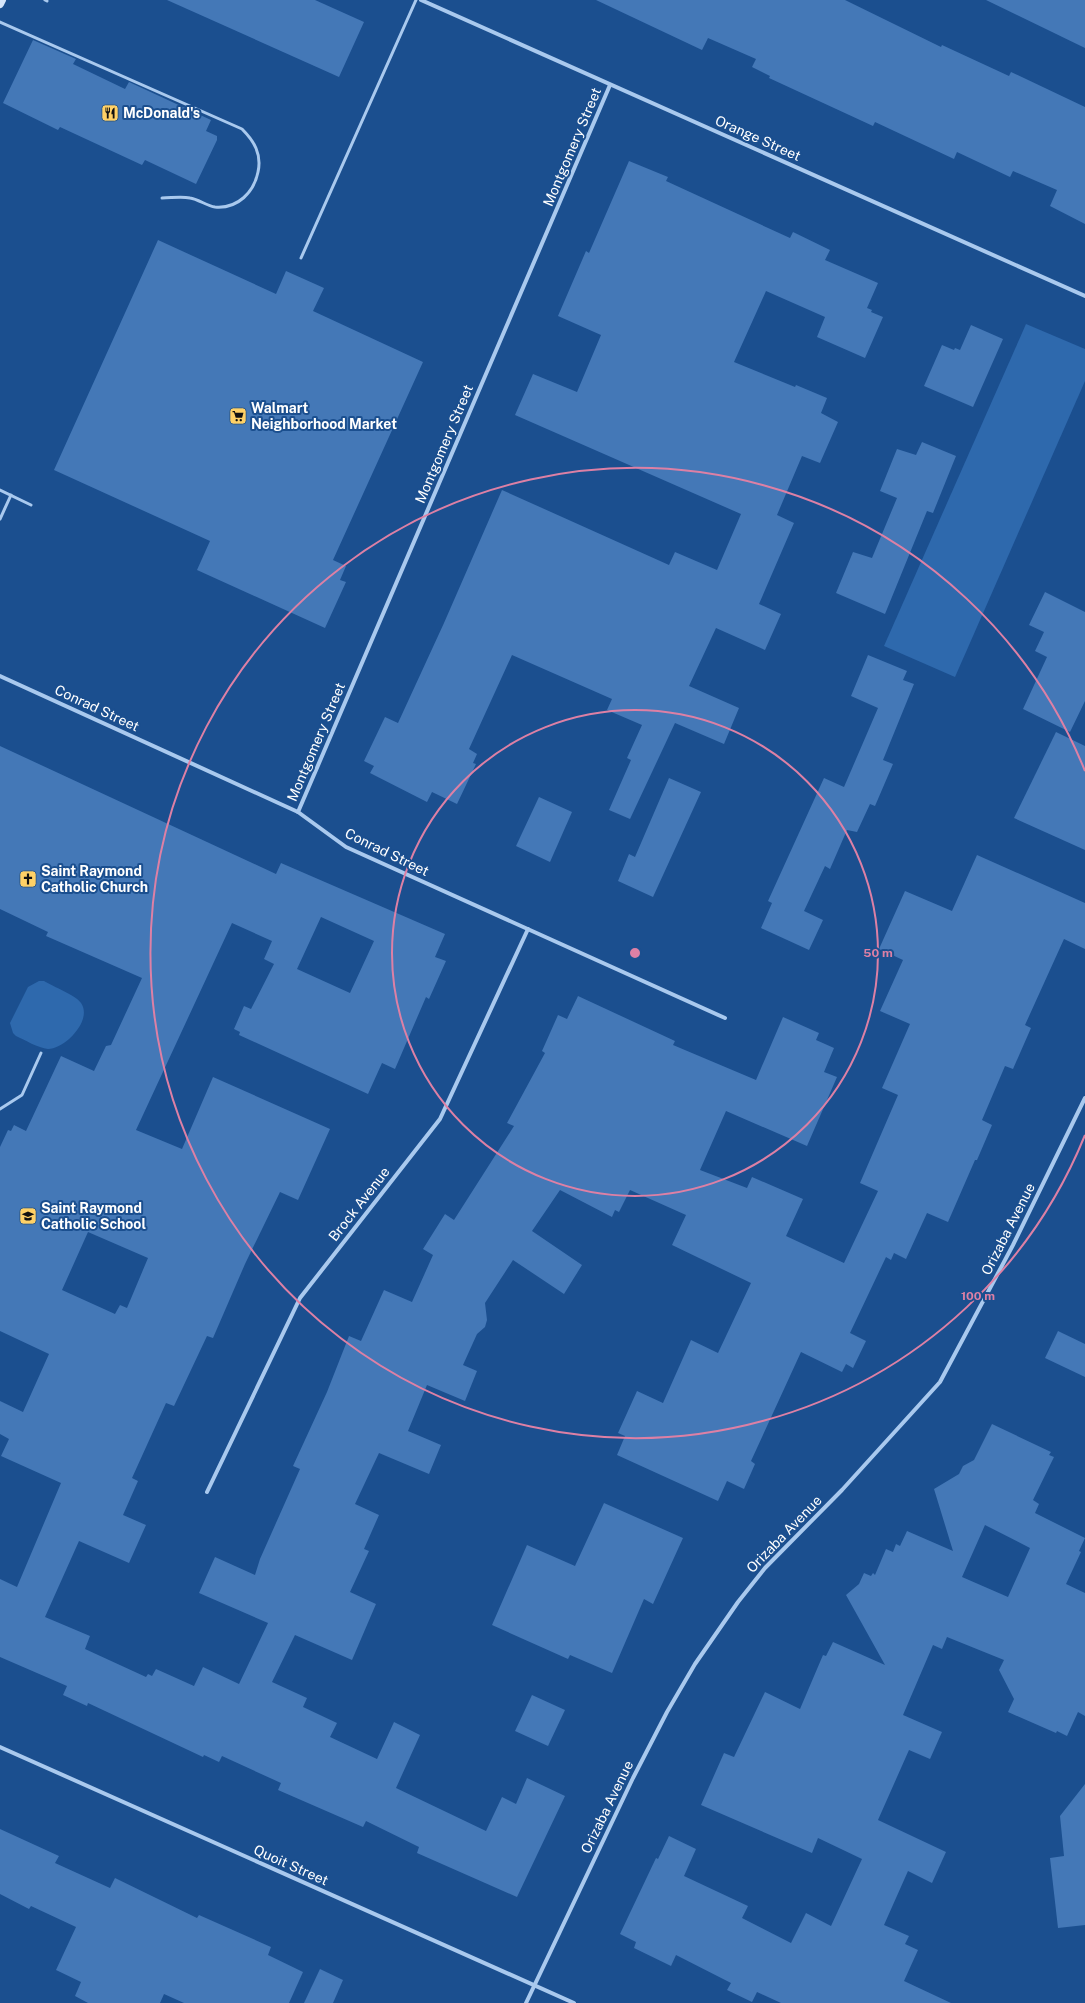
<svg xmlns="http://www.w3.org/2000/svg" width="1085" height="2003" viewBox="0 0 1085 2003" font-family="'Public Sans',sans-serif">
<rect width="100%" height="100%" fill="#1b4f8f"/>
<g fill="#2e69ad">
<path d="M1026,324l59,25v32l-130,296 -71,-31z"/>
<path d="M39,981h5c8,5 33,15 37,22 12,17 -16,46 -33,46 -10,-1 -23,-9 -32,-13l-3,-3 -3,-10 18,-36z"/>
</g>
<g fill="#4478b7" fill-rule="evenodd">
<path d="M167,0h148l49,22 -25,55z"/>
<path d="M596,0h249l96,47 1,-2 67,31 2,-4 74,35v117l-35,-18 7,-16 -44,-19 -3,6 -53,-25 -3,7 -79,-37 -2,4 -104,-48 1,-2 -18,-9 4,-8 -48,-21 -6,12z"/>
<path d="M986,0h99v48z"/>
<path d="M33,40l43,19 -3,5 52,25 4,-7 82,38 -5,11 11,5v4l-21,44 -51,-24 -3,5 -82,-38 -2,3 -55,-27z"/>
<path d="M629,161l39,16 -2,4 124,57 3,-6 37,18 -5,10 53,23 -11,25 5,2 -1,2 12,5 -18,41 -48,-21 8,-20 -59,-26 -32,71 61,25 1,-2 31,13 -6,15 17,9 -18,41 -18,-7 -25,59 17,8 -35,81 22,10 -16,36 -49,-22 -27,58 50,22 -15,36 -49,-21 -45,96 -21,-9 22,-50 -4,-2 15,-33 -35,-15 5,-11 -100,-44 -43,94 8,5 -4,9 3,1 -19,40 -25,-12 -5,10 -57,-29 4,-7 -10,-5 21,-44 13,6 46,-100 58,-133 167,75 6,-13 42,18 24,-56 -226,-99 18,-41 44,18 24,-57 -43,-19 28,-65 3,2z"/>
<path d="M158,240l118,54 10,-23 38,17 -11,23 110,51 -90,198 13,6 -6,14 6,2 -21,46 -128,-58 13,-29 -156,-71z"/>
<path d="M971,325l32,14 -30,68 -49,-21 18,-41 12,5 1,-2 5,2z"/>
<path d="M922,442l34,14 -23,57 -6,-2 -42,103 -49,-21 17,-41 19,6 25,-60 -17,-7 17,-42 19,6z"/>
<path d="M1045,592l40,20v89l-15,31 -47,-23 24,-52 -12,-6 9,-19 -15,-7z"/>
<path d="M868,655l39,16 -4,9 11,4 -31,76 10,4 -18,42 -5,-2 -13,28 -10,-2 -17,39 -5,-3 -21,45 19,9 -14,30 -48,-22 11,-25 -4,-2 56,-123 20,9 34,-79 -27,-12z"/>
<path d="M1056,732l29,14v104l-71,-32z"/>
<path d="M0,746l276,128 5,-11 164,71 -10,23 11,4 -17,38 -3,-2 -31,72 -13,-6 -14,31 -129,-59 1,-3 -6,-3 10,-23 7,3 23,-45 -10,-5 8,-18 -40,-18 -96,207 46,19 31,-72 117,52 -32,71 -18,-8 -35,72 -32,74 -6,-2 -33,70 -8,-3 -34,75 6,3 -15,34 23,10 -17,38 -50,-22 -34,76 45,19 -5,13 61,28 2,-3 4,2 4,-7 38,17 9,-19 36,17 29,-61 -69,-30 16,-36 40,18 5,-16 40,-90 -7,-3 34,-74 22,-56 12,5 23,-51 28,12 21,-47 -10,-6 22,-35 9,6 60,-94 -7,-3 38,-70 -3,-2 16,-36 9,4 11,-23 97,45 -2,4 83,35 27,-63 36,16 -3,7 18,8 -10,24 13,5 -30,69 -81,-35 -26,59 47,18 5,-11 51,22 -17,37 58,27 34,-72 -18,-8 38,-88 -16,-7 28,-64 -30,-13 23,-51 -24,-11 26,-58 47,20 25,-56 108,48v46l-21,-10 -39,86 6,3 -18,41 -8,-3 -23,54 10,5 -15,35h-2l-27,62 -21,-9 -21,46 -12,-6 -3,7 -5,-3 -36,76 16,8 -13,27 -7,-4 -4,8 -41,-20 -50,109 4,3 -11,25 -17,-8 -9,20 -101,-46 8,-19 -7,-3 19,-42 26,12 28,-63 27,13 33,-70 -79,-38 14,-30 -56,-25 -11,22 -4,-2 -3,7 -52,-27 -28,41 50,34 -18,29 -51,-34 -28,43 2,17 -2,7 -8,7 -14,31 14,6 -12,30 -38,-16 -19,46 33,14 -12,29 -50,-21 -24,51 24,11 -15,34 5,2 -19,41 26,12 -24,56 -57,-25 -23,47 35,16 -4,9 34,16 -7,14 47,22 17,-37 26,13 -24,53 90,43 16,-34 14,7 11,-26 38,18 -48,101 -100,-44 2,-6 -53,-26 -3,6 -85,-37 3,-7 -59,-27 -3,6 -15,-7 -1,2 -115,-54 -1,3 -24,-11 4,-9 -67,-29v-78l17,8 44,-104 -60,-27 8,-17 -9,-5v-33l23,11 26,-58 -49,-23v-184l8,-17 3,1 3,-6 12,6 35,-75 33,15 12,-25 5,-1 31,-67 -96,-42 2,-4 -48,-23zM321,917l53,24 -24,52 -53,-24zM88,1232l60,26 -21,50 -7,-3 -5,9 -53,-24z"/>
<path d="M669,778l32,14 -48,105 -35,-16 11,-27 6,3z"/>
<path d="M539,797l33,15 -22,50 -34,-16z"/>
<path d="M1058,1331l27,13v33l-40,-19z"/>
<path d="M992,1424l59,28 -2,3 5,2 -21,43 6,4 -4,9 50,25 -6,13 2,1 -15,32 19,9v123l-7,-4 -11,24 -10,-5 -1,2 -48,-21 6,-13 -15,-29 5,-10 -57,-23 -5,12 -9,-4 -30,70 39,17 -12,27 -21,-9 -31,70 68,32 -14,31 -24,-12 -24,54 25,11 -4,8 13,6 -14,31 47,22h-170l-24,-11 -5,10 -25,-12 4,-7 -55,-28 -5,11 -37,-18 2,-6 -16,-8 36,-76 2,1 11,-23 27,13 -12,27 64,30 -6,12 49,25 15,-30 25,13 31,-67 -44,-21 -6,15 -111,-48 23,-52 10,4 31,-65 35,17 23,-54 3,1 7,-14 52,23 -39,-70 13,-11 5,-11 7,3 2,-3 2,2 11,-26 7,3 3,-8 4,2 7,-15 46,20 -19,-62 25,-15 4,-8 11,-6zM985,1525l45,23 -22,49 -46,-20z"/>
<path d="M604,1503l79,35 -30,66 -9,-5 -32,74 -42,-18 -2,4 -76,-34 35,-80 48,21z"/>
<path d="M532,1695l33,15 -17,36 -33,-15z"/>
<path d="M1085,1784v141l-27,3 -8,-70 14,-2 -4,-40z"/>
<path d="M0,1829l59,27 -4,7 55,25 5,-10 82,40 2,-3 72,32 -3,8 35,17 -14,31h-105l-20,-9 -4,9h-72l-13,-7 6,-14 -25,-12 20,-43 -45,-21 -2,3 -29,-15z"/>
<path d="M320,1969l23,11 -10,23h-29z"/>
</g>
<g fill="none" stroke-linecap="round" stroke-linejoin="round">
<g stroke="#a9c9ee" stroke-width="3">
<path d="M45,0l2,1"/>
<path d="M0,22l242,107c12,12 20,25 16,43 -4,20 -20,37 -43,35 -8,-1 -17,-8 -25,-9 -9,-2 -19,0 -28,0"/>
<path d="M301,258l115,-258"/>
<path d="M0,490l31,15"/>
<path d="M0,519l11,-24"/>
<path d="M0,1109l22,-14 19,-42"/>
</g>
<g stroke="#a9c9ee" stroke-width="4">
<path d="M421,0l664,296"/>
<path d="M0,676l298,136 48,35 379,171"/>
<path d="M298,812l312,-727"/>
<path d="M207,1492l93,-194 140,-179 88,-190"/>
<path d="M0,1747l574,256"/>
<path d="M526,2003l107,-225 34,-66 28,-48 43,-62 27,-34 77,-78 98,-108 73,-137 72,-147"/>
</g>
<path stroke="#d6e6fa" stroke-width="8" d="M0,4l2,-4"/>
</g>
<g fill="none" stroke="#dd80a5" stroke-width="2">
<circle cx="635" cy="953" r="243"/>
<path d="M1085 1135A485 485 0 1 1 1085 771"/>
</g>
<defs>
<symbol id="restaurant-square" viewBox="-11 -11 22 22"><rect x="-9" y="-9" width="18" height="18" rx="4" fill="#ffd166" stroke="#1b4f8f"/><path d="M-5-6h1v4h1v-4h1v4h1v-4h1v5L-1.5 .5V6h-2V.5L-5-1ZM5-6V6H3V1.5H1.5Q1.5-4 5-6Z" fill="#111"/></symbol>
<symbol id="supermarket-square" viewBox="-11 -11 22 22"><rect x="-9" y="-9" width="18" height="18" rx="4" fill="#ffd166" stroke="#1b4f8f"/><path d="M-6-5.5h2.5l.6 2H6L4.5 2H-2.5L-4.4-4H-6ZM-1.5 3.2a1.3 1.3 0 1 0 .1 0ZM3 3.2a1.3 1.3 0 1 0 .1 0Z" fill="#111"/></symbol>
<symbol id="church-square" viewBox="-11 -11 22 22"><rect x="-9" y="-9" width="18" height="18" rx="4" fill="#ffd166" stroke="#1b4f8f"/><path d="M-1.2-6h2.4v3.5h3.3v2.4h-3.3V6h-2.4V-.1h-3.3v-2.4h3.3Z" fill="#111"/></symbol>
<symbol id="school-square" viewBox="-11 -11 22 22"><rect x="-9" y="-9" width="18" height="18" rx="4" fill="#ffd166" stroke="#1b4f8f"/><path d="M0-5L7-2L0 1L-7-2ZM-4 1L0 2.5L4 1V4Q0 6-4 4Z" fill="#111"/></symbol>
</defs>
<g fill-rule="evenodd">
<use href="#restaurant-square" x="100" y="103" width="20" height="20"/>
<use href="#supermarket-square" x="228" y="406" width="20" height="20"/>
<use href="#church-square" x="18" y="869" width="20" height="20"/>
<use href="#school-square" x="18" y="1206" width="20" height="20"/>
</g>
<g text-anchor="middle" stroke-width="4" stroke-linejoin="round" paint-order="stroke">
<g font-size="14" font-weight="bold" fill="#fff" stroke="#1b4f8f" text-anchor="start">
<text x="123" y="118">McDonald's</text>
<text x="251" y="413">Walmart<tspan x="251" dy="16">Neighborhood Market</tspan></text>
<text x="41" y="876">Saint Raymond<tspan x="41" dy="16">Catholic Church</tspan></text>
<text x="41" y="1213">Saint Raymond<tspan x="41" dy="16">Catholic School</tspan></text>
</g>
<g font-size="14" fill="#fff" stroke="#1b4f8f">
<text transform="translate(758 138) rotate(24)" y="5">Orange Street</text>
<text transform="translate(572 147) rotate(-67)" y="5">Montgomery Street</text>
<text transform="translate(444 444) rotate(-67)" y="5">Montgomery Street</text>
<text transform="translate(97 708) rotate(25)" y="5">Conrad Street</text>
<text transform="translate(316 742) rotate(-67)" y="5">Montgomery Street</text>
<text transform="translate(387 852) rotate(26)" y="5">Conrad Street</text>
<text transform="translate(359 1204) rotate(-52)" y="5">Brock Avenue</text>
<text transform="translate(1008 1229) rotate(-63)" y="5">Orizaba Avenue</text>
<text transform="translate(784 1534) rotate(-46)" y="5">Orizaba Avenue</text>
<text transform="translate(607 1807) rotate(-64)" y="5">Orizaba Avenue</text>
<text transform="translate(291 1865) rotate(24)" y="5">Quoit Street</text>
</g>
</g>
<circle cx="635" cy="953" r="6" fill="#dd80a5" stroke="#1b4f8f" stroke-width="2"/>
<g font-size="12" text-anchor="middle" font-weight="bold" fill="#dd80a5" stroke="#1b4f8f" stroke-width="4" stroke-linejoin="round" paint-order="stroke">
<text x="878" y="957">50 m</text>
<text x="978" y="1300">100 m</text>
</g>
</svg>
